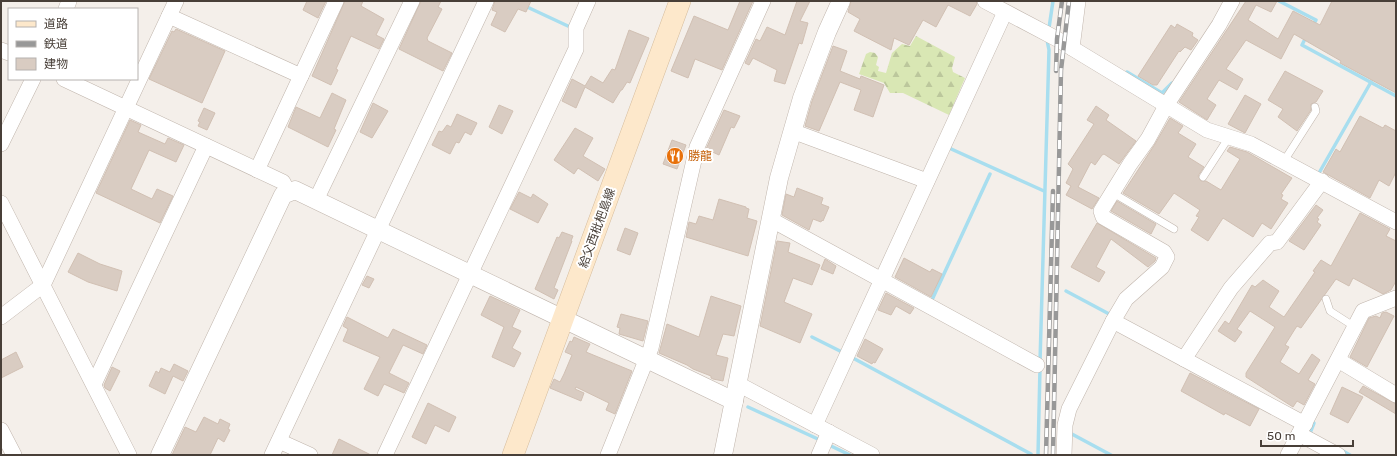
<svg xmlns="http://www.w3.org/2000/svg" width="1397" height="456" viewBox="0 0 1397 456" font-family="Rubik,'Noto Sans JP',sans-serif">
<defs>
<pattern id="forest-firs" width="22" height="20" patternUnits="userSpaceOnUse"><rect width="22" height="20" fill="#d9e7b4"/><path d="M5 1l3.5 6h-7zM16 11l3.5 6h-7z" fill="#bcc79c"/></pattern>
</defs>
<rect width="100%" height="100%" fill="#f4efea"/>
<path fill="url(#forest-firs)" d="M916,36l39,21 -3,11 1,4 12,6 -16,37 -46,-22h-13l-6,-10 -25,-9 7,-20 4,-2 5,1 3,4 -2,8 3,2 -1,4 8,2 6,-20 10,-9 8,2z"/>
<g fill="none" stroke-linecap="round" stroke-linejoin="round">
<g stroke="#a8deef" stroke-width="3.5">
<path d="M1279,1l37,19 -3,5"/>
<path d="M525,6l45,21 1,-3"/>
<path d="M1049,28l4,-27"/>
<path d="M1306,37l-4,8 94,51"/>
<path d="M1127,72l35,21 10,-10"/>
<path d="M949,148l95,43"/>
<path d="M1319,173l52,-91"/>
<path d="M1066,291l45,24"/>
<path d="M931,302l59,-128"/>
<path d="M812,337l30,15"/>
<path d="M851,357l180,97"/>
<path d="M1040,362l9,-312 -2,-10"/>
<path d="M748,407l72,33"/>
<path d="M1312,422l2,1 -4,10 3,2"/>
<path d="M1070,433l41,22"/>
<path d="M831,446l19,9"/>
<path d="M1341,450l9,5"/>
<path d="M1038,455l2,-87"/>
</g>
</g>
<g fill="#d9ccc2" stroke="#d1c0b3">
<path d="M307,1h19l-8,17 -15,-8z"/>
<path d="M345,1h18l-2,5 23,13 -8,16 8,4 -5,10 -28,-13 -15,33 2,1 -7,15 -19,-9z"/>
<path d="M421,1h20l-3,6 4,2 -15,29 1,3 24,12 -9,18 -44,-22z"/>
<path d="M495,1h36l-5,11 -8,-3 -13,23 -14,-7 6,-13 -5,-2z"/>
<path d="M740,1h13l-31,69 -27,-11 -7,19 -17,-7 23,-55 34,14z"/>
<path d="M797,1h13l-10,20 8,2 -6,21 -3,-1 -14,41 -11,-3 3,-11 -24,-12 -4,7 -4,-2 11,-24 4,2 7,-14 18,8z"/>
<path d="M851,1h125l1,3 -7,12 -22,-11 -12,22 -13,-7 -14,25 -15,-7 -3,12 -37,-19 6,-12 -12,-7z"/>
<path d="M1246,1h31l-6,11 -15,-7 -8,15 30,19 15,-28 27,14 12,-24h64v92l-56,-30 1,-2 -47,-27 -13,25 -35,-19 -20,29 17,10 -6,11 -18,-10 -12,19 9,6 -9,15 -28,-18z"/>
<path d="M1177,24l16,9 -1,3 6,4 -7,10 -6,-3 -5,5 -1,-1 -22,34h-4l-15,-9 33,-51 4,3z"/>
<path d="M176,29l49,22 -23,52 -53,-24 23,-48 2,1z"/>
<path d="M629,30l20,8 -19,45 -3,-1 -5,8h-1l-8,13 -28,-16 -9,21 -14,-7 10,-22 13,7 6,-10 12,7 9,-14 3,1z"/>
<path d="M833,46l14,5 -7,20 20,8 1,-3 23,9 -11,32 -19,-7 7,-20 -21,-8 -21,49 -14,-5 7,-25z"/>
<path d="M1285,71l38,20 -7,11 -5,2v6l-14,21 -19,-14 5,-8 -15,-9z"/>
<path d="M332,93l14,7 -12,29 2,1 -8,17 -40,-20 8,-20 24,11z"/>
<path d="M1245,95l16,9 -16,29 -17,-9z"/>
<path d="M373,103l15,8 -16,27 -12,-6z"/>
<path d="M499,105l14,6 -11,23 -13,-7z"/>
<path d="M1096,106l13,9 -3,5 30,21 -17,23 -15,-10 -2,1 -7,10 -4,-3 -13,25 21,11 -7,11 -26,-14 5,-9 -5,-3 7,-14 -5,-5 26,-40 -7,-4z"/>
<path d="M204,108l11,5 -8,17 -9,-4 2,-4 -2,-1z"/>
<path d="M724,110l16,6 -6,12 -3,-1 -12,28 -13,-6z"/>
<path d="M457,114l20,9 -6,12 -6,-3 -6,11 -3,-1 -6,12 -18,-9 7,-14 3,1 5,-7 4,2z"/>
<path d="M1360,116l23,12 2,-3 11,6v41l-7,14 -10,-6 -9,18 -47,-26 13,-23 4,3z"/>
<path d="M1170,118l13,8 -5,7 18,11 -8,13 16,10 -6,9 3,5h5l15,9 19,-31 -13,-8 3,-4 17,5 45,26 -11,16 2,1 -2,4 7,4 -17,26 -9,-6 -9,14 -30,-19 -15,23 -17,-11 8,-13 -3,-1 4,-6 -26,-17 -15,21 -36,-21 32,-49z"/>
<path d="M130,120l11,5 -3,7 27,12 3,-6 16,7 -8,17 -27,-12 -18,39 21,10 5,-10 16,7 -13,27 -64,-30z"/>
<path d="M575,128l18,10 -10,18 22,13 -7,12 -20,-13 -4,6 -20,-14z"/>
<path d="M672,140l14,5 -9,24 -14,-5z"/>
<path d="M797,188l26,10 -2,6 8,3 -6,14 -1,-1 -1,2 -8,-3 -4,11 -27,-15 4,-21 8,3z"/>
<path d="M519,192l12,6 2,-4 15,10 -10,19 -28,-14z"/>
<path d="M719,199l27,8v1l3,1 -2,9 10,3 -9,35 -62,-19 3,-15 7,2 3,-8 14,4z"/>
<path d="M1117,201l39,23 -5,10 -40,-23z"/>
<path d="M1316,205l7,5 -6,8 2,1 -2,3 4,3 -17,25 -15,-9z"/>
<path d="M1360,213l30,16 -4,7 10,5v40l-5,9 -8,4 -30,-16 -4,8 -13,-7 -35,49 -4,-2 -2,3 -10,16 4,2 -9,15 19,12 13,-20 8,6 -12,20 7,4 -11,21 -7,-4 -4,6 -47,-30v-4l29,-46 -25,-16 -13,18 5,3 -7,10 -17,-11 7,-10 4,3 23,-39 3,2 8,-7 16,11 -10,16 15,10 31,-45 -2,-1 8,-11 10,6z"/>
<path d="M1097,223l59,35 -1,3 -7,6 -37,-28 -15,28 9,5 -6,10 -28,-15z"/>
<path d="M625,228l13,5 -8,22 -13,-5z"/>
<path d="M562,232l11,4 -2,5h1l-18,47 4,2 -4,9 -19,-10 22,-52 2,1z"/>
<path d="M777,241l13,2 -2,9 32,13 -8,20 -19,-7 -9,24 28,12 -12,29 -40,-17z"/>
<path d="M78,253l22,11 22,7 -5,20 -29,-9 -20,-10z"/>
<path d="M904,258l26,14 2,-3 10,5 -11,23 -36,-20z"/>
<path d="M825,259l11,7 -3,8 -12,-5z"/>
<path d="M367,276l7,3 -5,9 -7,-3z"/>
<path d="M886,293l28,15 -4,6 -14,-8 -5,9 -13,-5z"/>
<path d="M490,296l30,14 -8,17 9,4 -9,17 9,5 -7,14 -22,-10 12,-30 -23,-12z"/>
<path d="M711,296l30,10 -7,30 -11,-2 -7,21 12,3 -5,23 -10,-2 -2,-1v-2l-18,-7 -6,-4 -28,-12 8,-29 32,13z"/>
<path d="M1386,312l8,4 -27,51 -17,-10 19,-39 7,-2 4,2 2,-5z"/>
<path d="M621,314l27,7 -5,20 -24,-7 1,-6 -3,-1z"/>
<path d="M347,317l41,21 5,-9 34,16 -4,9 -20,-9 -14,28 20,10 -5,10 -20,-9 -6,12 -14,-7 16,-32 -37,-16 5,-12 -5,-3z"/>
<path d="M574,337l16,7 -4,8 46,19 -17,43 -9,-4 3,-7 -33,-16 -1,2 9,4 -3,8 -31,-13 4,-9 6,3 4,-8 8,-19 -7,-3 5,-11 2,1z"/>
<path d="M865,339l18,10 -8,14 -2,-1 -1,2 -15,-8z"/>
<path d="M16,352l7,15 -22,11v-18z"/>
<path d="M174,364l14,7 -5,10 -10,-5 -8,18 -16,-8 7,-15 3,2 2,-5 9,4z"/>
<path d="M112,367l8,4 -10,20 -5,-3 -1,-3z"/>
<path d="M1190,373l69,36 -9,17 -25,-13 -1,2 -43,-24z"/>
<path d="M1363,386l33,18v10l-37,-22z"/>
<path d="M1342,387l21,10 -15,26 -18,-9z"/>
<path d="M428,403l28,14 -7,15 -14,-7 -9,19 -14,-7z"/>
<path d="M204,417l14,7 2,-5 10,5 -2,5 2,1 -6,12 -6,-4 -8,17h-38l13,-28 11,5z"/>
<path d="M339,439l32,16h-39z"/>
</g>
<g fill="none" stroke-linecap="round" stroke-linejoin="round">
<defs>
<g id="service">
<path d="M1284,161l32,-50 -1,-4"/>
<path d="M1203,177l26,-40"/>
<path d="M1113,193l61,36"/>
<path d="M1326,299l4,12 25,16"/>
</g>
<g id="minor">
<path d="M985,1l72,38 150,91 44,14 145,78"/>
<path d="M1232,1l-13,24 -52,79 -19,35 -18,25 -29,47 2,6 61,35 3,5 -5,10 -36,32 -13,22 192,103"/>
<path d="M66,9l3,-8"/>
<path d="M169,16l132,60"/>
<path d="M1072,48l6,-47"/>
<path d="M1,50l8,3"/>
<path d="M64,79l219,103 5,10"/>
<path d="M792,131l135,50"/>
<path d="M1,144l32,-65"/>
<path d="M257,170l79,-169"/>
<path d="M316,200l96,-199"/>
<path d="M1,203l128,252"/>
<path d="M770,219l267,146"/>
<path d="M1,317l42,-32 133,-284"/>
<path d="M1184,359l47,-71 39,-45 7,-1 45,-61"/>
<path d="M1338,360l58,35"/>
<path d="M94,384l112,-238"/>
<path d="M738,384l134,71"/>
<path d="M815,425l190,-413"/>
<path d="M1,430l13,25"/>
<path d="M1299,434l39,21"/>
<path d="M279,441l31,14"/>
<path d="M272,455l214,-454"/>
<path d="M385,455l191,-406v-21l12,-27"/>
<path d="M608,455l43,-107 46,-201 66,-146"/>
<path d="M819,455l10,-23"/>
<path d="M1064,455l1,-30 4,-16 44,-88"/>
<path d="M1288,455l75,-144 33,-13"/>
</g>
<g id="tertiary">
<path d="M160,455l123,-260 12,-5 439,211"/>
<path d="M723,455l56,-277 23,-80 25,-66 14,-31"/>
</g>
<path id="secondary" d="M513,455l167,-454"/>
</defs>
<use href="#service" stroke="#c0b5ac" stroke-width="8"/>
<use href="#minor" stroke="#c0b5ac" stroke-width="16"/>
<use href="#tertiary" stroke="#c0b5ac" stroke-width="19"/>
<use href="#secondary" stroke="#d6bd9d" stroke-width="22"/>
<use href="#service" stroke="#fff" stroke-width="7"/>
<use href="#minor" stroke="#fff" stroke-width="15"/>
<use href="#tertiary" stroke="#fff" stroke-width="18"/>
<use href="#secondary" stroke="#fde8cb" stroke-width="21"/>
<defs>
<g id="rail">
<path d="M1056,71l1,-32 5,-38"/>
<path d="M1046,455l7,-264"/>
<path d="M1053,455l8,-385 8,-69"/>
</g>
</defs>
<use href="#rail" stroke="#989898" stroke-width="4.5"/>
<use href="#rail" stroke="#fff" stroke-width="3" stroke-dasharray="9" stroke-linecap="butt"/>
</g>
<defs>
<symbol id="restaurant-disc" viewBox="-11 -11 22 22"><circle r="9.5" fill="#e8710a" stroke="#fff"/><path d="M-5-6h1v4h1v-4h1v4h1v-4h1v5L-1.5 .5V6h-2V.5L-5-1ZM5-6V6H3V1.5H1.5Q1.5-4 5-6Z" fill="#fff"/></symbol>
</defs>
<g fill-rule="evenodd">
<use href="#restaurant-disc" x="665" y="146" width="20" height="20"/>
</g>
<g text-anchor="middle" stroke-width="4" stroke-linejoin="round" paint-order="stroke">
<g font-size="12" fill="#c56008" stroke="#fff" text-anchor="start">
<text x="688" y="160">勝龍</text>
</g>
<g font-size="12" fill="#483f38" stroke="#fff">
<text transform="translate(597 228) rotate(-70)" y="4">給父西枇杷島線</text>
</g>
</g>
<rect width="1397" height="456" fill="none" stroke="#483f38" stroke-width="4"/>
<rect x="8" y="8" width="130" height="72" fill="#ffffff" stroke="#b6b2af"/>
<rect x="16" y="21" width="20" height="6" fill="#fde8cb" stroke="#b6b2af"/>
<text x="44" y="28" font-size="12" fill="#483f38">道路</text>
<rect x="16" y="41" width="20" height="6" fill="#989898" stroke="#b6b2af"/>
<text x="44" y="48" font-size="12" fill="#483f38">鉄道</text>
<rect x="16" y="58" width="20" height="12" fill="#d9ccc2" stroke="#b6b2af"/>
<text x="44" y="68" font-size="12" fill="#483f38">建物</text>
<path d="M1261 440v6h92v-6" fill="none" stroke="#483f38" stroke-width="2"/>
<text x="1267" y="440" font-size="12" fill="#483f38" stroke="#ffffff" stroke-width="3" paint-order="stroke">50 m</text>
</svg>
